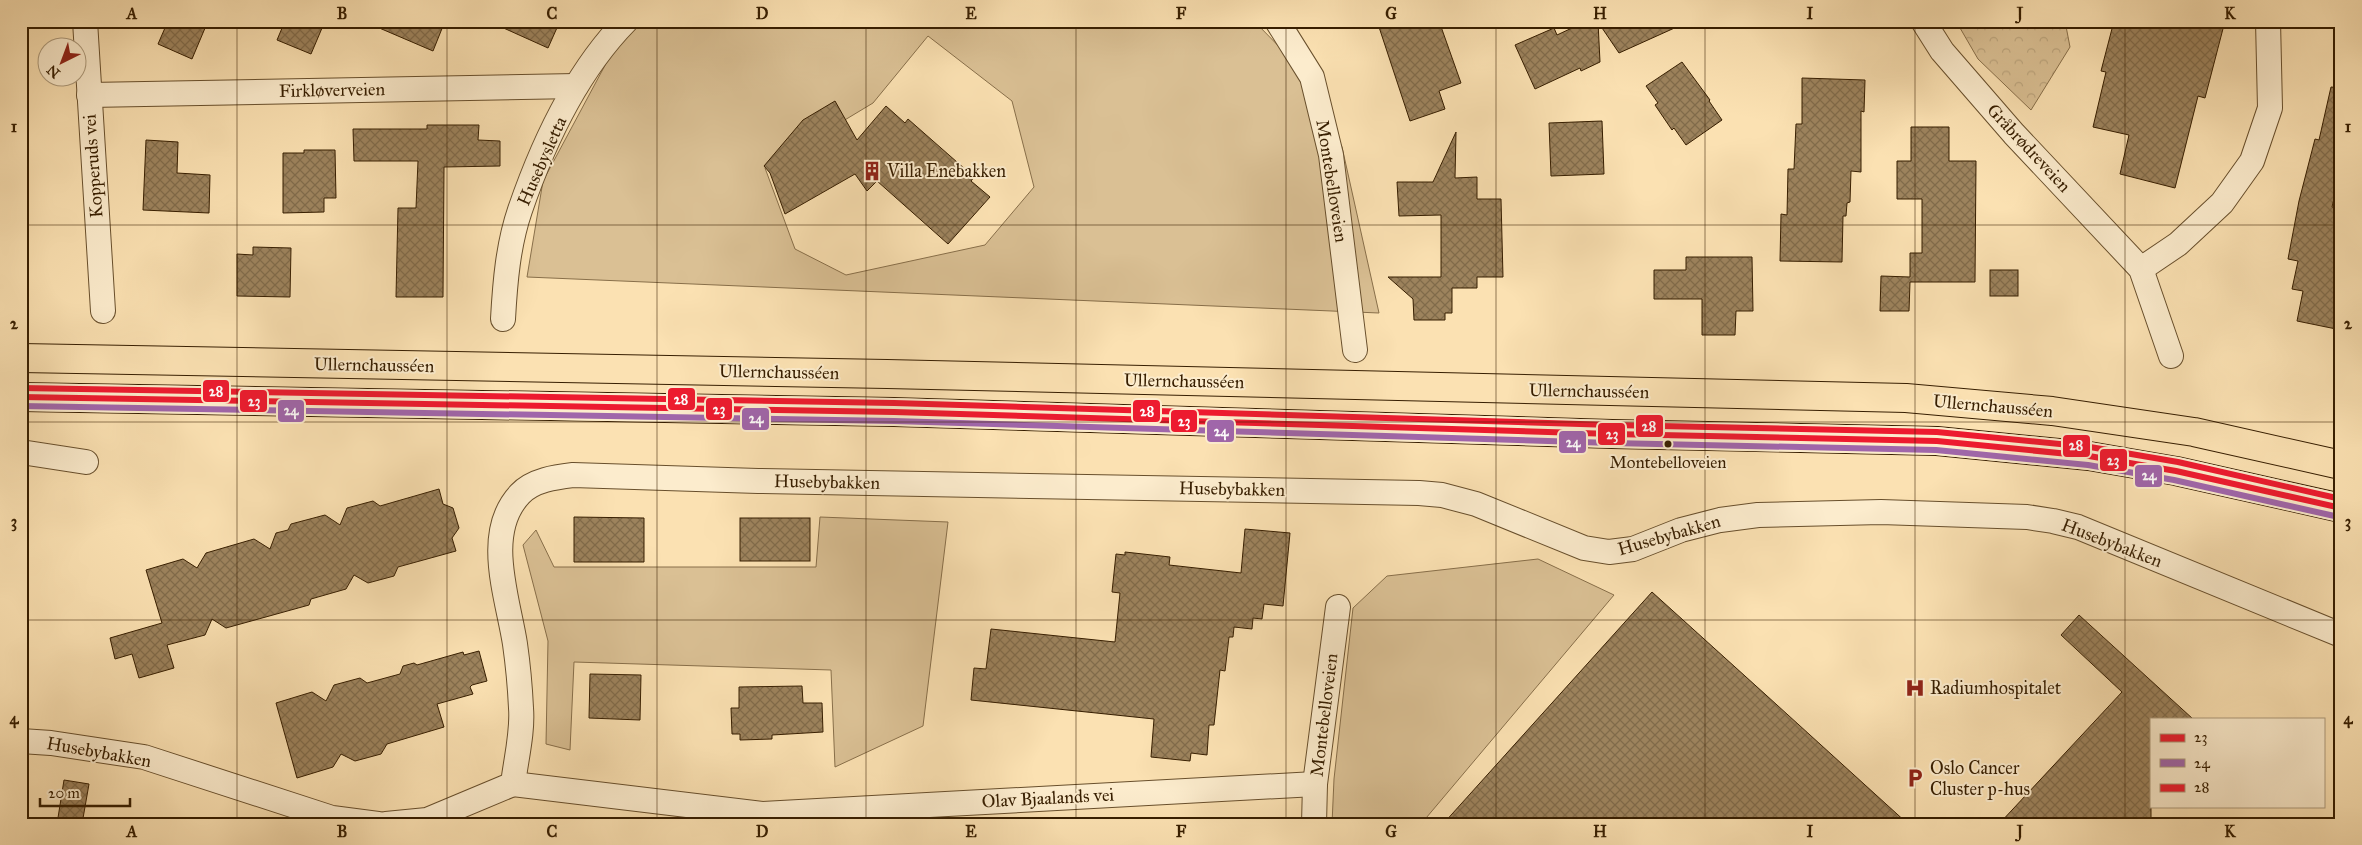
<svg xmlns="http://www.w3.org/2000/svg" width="2362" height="845" viewBox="0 0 2362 845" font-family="'IM FELL Great Primer',serif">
<defs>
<pattern id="forest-crowns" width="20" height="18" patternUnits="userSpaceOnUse" patternTransform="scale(1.25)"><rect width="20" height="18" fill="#dac094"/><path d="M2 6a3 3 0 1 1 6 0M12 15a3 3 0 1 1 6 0" fill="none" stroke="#bca57e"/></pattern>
<pattern id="building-cross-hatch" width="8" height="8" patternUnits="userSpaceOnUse" patternTransform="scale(1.25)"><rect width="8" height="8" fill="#9d835d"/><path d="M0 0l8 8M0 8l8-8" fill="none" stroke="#816b4a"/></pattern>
</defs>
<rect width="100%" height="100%" fill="#fbe1b2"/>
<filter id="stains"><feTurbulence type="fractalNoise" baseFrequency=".004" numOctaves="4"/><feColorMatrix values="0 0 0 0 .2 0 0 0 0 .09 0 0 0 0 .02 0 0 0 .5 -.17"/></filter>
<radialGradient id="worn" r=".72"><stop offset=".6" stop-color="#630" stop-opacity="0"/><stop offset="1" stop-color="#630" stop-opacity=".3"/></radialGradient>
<g fill="#dac094" stroke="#886f4a" fill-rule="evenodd">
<path d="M640,21h614l48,49 40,77 37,166 -852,-36 16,-96 67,-125zM928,36l84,65 22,86 -49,58 -139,30 -51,-26 -30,-81 108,-65z"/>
<path d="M820,517l128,5 -25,204 -88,41 -4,-97 -257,-8 -4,88 -24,-6 2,-103 -25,-96 13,-15 18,37h262z"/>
<path d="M1538,559l76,36 -193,229h-89l2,-45 19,-171 34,-32z"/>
</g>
<path fill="url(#forest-crowns)" stroke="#886f4a" d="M1956,21h109l5,26 -39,63 -53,-51z"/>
<g fill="url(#building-cross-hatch)" stroke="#371e00">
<path d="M168,21h40l-16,38 -34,-15z"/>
<path d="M285,21h40l-14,33 -34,-14z"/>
<path d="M363,21h82l-12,30z"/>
<path d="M488,21h72l-12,27z"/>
<path d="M1377,21h62l22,62 -22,8 6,18 -35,12z"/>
<path d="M1587,21h103l-71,32 -21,-31 2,40 -19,9 -1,-3 -45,21 -20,-44 39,-17 3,7z"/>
<path d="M2114,21h111l-20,77 -7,-2 -23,92 -55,-14 9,-39 -36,-8 13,-55 -5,-1z"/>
<path d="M1682,62l28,38 -1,1 13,19 -36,25 -12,-17 -2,2 -17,-25 3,-2 -12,-17z"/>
<path d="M1802,78l63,2 -1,32 -3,-1v61l-10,-1 -1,31 -3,1 -1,13h-3l-1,46 -62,-1 1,-47 6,1 1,-46h6l2,-45h6z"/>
<path d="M2331,87l10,1v81l-9,38 9,2v121l-44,-9 6,-30 -11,-2 6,-28 -10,-2 11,-58 16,-62 4,1z"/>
<path d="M835,101l22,39 29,-34 19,17 3,-4 66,58 -3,4 19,16 -42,47 -71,-63 -10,10 -12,-17 -70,40 -15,-41 -6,-7 39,-46z"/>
<path d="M1602,121l2,53 -53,2 -2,-53z"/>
<path d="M427,125h52l-1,15 22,1v25l-56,1 -1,130h-47l2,-89h18l2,-47h-64l-1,-32h74z"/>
<path d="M1911,127h38v34h27l-1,121h-65l-1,29h-29l1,-35 29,1v-24h12v-54h-25v-38h14z"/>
<path d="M1456,132l-1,46 22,-1v22h24l2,78h-26v11h-25v25h-7v7h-31l-1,-21 -25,-22h53v-62l-42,1 -2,-34h36z"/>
<path d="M146,140l32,2 -1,31 33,2 -1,38 -66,-3z"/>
<path d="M304,150h31l1,48h-12v14l-41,1v-60h21z"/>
<path d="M253,247l38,1 -1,49 -53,-1v-42l16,1z"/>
<path d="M1686,257h66l1,54h-17l-1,24h-33v-36h-48v-29h32z"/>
<rect x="1990" y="270" width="28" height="26"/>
<path d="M439,489l4,15 10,4 6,20 -7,10 4,13 -58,16 -4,9 -26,7 -14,-8 -8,14 -35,10 -2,6 -83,23 -14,-9 -7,16 -38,10 7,23 -35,10 -7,-24 -17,5 -5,-21 52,-15 -16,-53 37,-11 14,9 9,-15 48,-14 16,10 6,-16 12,-3 3,-6 34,-9 15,10 7,-17 26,-7 7,5z"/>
<path d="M574,517l70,1v44h-70z"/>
<rect x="740" y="518" width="70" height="43"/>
<path d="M1245,529l45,4 -7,73 -19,-2 -2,15 -9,-1 -1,11 -18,-2 -1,10h-4l-4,34 -5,-1 -6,55h-5l-2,30 -16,-2 -1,8 -39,-4 3,-38 -183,-19 3,-32 12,1 5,-40 124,13 5,-49 -8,-1 4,-38 9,1v-3l45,5 -1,8 72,8z"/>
<path d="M1652,592l114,103 142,129h-465z"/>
<path d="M2079,615l114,104h-42v105h-152l123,-132 -61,-57z"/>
<path d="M479,651l8,30 -15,4 -2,2 3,7 -36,10 7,23 -57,17 -6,10 -26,7 -14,-7 -8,13 -36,11 -21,-75 36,-11 14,9 8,-16 26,-7 7,5 33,-9 3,-8 11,-3 3,2 46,-13 1,3z"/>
<path d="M590,674l51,1 -1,45 -51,-2z"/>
<path d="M802,686l1,17h19l1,29 -51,3v4l-32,1v-6h-8l-1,-26h8v-21z"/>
<path d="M64,780l25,4 -7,40h-25z"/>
</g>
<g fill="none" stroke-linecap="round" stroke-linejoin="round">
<defs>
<g id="minor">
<path d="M85,21l18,290"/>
<path d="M1277,21l35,56 19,78 24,195"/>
<path d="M1923,21l19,30 72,83 127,135 30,87"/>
<path d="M89,95l487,-9"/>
<path d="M2141,269l37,-25 44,-41 30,-42 18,-53 -2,-87"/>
<path d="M503,319c2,-36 5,-74 17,-109 23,-67 56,-138 106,-189"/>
<path d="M21,452l65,10"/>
<path d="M21,741l30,2 93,14 188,61 46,6"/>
<path d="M513,784l249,30 553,-30"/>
<path d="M386,824l41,-4 86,-36c3,-25 10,-52 8,-76 -1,-21 -3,-43 -6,-64 -7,-46 -32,-111 5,-150 13,-14 36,-17 53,-19l185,6 661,12 23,2 34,9 108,44 25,4 24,-3 48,-19 39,-10 38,-5 123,-3 146,5 26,4 25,6 263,108"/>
<path d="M1314,824l1,-40 23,-177"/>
</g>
<g id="trunk">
<path d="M21,358l866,16 1019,24 146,13 142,21 147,33"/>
<path d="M21,397l873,15 718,22 325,7 152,15 87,15 165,37"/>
</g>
</defs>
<use href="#minor" stroke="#684f2c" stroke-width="26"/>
<use href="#trunk" stroke="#371e00" stroke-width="30"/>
<use href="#minor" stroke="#fceccd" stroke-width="24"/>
<use href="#trunk" stroke="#fbe1b2" stroke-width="28"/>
<defs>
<path id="bus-1" d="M21,397l873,15 718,22 325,7 152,15 87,15 165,37"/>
<path id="bus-2" d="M21,406l873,15 718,22 324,7 152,15 86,15 165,37"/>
<path id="bus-3" d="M21,388l873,15 718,22 325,7 153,15 88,15 163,37"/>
</defs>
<use href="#bus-1" stroke="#fceccd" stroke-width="10"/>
<use href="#bus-2" stroke="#fceccd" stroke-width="10"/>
<use href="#bus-3" stroke="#fceccd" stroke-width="10"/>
<use href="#bus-1" stroke="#ed1b2f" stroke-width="6"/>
<use href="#bus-2" stroke="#a066aa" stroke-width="6"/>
<use href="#bus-3" stroke="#ed1b2f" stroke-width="6"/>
</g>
<path fill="none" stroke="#371e00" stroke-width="1" stroke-opacity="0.55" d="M237,21v803M447,21v803M657,21v803M866,21v803M1076,21v803M1286,21v803M1496,21v803M1705,21v803M1915,21v803M2125,21v803M21,225h2320M21,422h2320M21,620h2320"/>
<defs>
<symbol id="building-bare" viewBox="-9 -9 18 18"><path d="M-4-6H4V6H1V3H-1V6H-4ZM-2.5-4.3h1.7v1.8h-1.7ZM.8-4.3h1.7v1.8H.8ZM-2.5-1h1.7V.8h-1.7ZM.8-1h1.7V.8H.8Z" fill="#8f2418" stroke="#fceccd" stroke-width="2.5" paint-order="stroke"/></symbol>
<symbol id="hospital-bare" viewBox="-9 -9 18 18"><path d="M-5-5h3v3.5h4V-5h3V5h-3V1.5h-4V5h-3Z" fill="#8f2418" stroke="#fceccd" stroke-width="2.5" paint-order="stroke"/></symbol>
<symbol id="parking-bare" viewBox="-9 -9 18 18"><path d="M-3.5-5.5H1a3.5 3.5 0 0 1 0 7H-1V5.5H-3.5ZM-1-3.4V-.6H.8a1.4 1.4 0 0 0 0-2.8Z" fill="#8f2418" stroke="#fceccd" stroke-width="2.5" paint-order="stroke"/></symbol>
</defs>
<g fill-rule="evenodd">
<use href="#building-bare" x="858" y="157" width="28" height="28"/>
<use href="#hospital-bare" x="1901" y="674" width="28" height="28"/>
<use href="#parking-bare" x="1901" y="764" width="28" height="28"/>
</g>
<circle fill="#371e00" stroke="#fceccd" stroke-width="2" cx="1668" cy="444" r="4.5"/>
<g text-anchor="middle" stroke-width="4" stroke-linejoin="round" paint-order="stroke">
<g font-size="17" fill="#371e00" stroke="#fceccd">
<text x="1668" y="468">Montebelloveien</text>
</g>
<g font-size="18" fill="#371e00" stroke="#fceccd">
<text transform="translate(332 90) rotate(-1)" y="6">Firkløverveien</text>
<text transform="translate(2029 148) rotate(47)" y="6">Gråbrødreveien</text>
<text transform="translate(542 161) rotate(-66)" y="6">Husebysletta</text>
<text transform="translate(93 166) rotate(-94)" y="6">Kopperuds vei</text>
<text transform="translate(1332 181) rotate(81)" y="6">Montebelloveien</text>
<text transform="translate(374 365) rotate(1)" y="6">Ullernchausséen</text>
<text transform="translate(779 372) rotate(1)" y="6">Ullernchausséen</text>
<text transform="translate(1184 381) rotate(1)" y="6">Ullernchausséen</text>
<text transform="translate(1589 391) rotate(1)" y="6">Ullernchausséen</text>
<text transform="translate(1993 406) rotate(5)" y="6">Ullernchausséen</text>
<text transform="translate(827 482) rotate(1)" y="6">Husebybakken</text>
<text transform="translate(1232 489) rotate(1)" y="6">Husebybakken</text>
<text transform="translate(1669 535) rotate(-16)" y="6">Husebybakken</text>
<text transform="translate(2112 543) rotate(21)" y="6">Husebybakken</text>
<text transform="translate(1324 715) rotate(-83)" y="6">Montebelloveien</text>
<text transform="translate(99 752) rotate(10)" y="6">Husebybakken</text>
<text transform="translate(1048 798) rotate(-3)" y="6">Olav Bjaalands vei</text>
</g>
<g font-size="18" fill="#371e00" stroke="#fceccd" text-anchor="start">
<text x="887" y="177">Villa Enebakken</text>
<text x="1930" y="694">Radiumhospitalet</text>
<text x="1930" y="774">Oslo Cancer<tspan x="1930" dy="21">Cluster p-hus</tspan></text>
</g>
</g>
<g stroke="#fceccd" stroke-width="2">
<rect x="202" y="379" width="28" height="24" rx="5" fill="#ed1b2f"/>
<rect x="667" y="387" width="29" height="24" rx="5" fill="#ed1b2f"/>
<rect x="239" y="389" width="29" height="24" rx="5" fill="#ed1b2f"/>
<rect x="705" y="397" width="28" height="24" rx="5" fill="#ed1b2f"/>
<rect x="277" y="399" width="28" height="24" rx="5" fill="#a066aa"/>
<rect x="1132" y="399" width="29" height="24" rx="5" fill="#ed1b2f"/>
<rect x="741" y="407" width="29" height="24" rx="5" fill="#a066aa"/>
<rect x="1170" y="409" width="28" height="24" rx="5" fill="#ed1b2f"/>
<rect x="1635" y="414" width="29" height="24" rx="5" fill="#ed1b2f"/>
<rect x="1206" y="419" width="29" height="24" rx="5" fill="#a066aa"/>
<rect x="1597" y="422" width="29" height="24" rx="5" fill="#ed1b2f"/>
<rect x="1558" y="430" width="29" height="24" rx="5" fill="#a066aa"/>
<rect x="2062" y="434" width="29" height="24" rx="5" fill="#ed1b2f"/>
<rect x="2099" y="448" width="29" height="24" rx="5" fill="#ed1b2f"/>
<rect x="2134" y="464" width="29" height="24" rx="5" fill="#a066aa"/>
</g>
<g font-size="14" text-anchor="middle" font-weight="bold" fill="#fff">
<text x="216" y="396">28</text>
<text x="681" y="404">28</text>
<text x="254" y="406">23</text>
<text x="719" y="414">23</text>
<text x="291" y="415">24</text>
<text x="1147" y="416">28</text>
<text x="756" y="423">24</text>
<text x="1184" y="426">23</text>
<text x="1649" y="431">28</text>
<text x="1221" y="436">24</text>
<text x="1612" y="439">23</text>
<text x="1573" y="447">24</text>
<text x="2076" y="450">28</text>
<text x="2113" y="465">23</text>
<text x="2149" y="480">24</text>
</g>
<rect width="2362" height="845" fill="none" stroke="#fbe1b2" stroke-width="55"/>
<rect x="2150" y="718" width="175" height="90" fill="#fceccd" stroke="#ad9a7b"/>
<rect x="2160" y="734" width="25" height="8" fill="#ed1b2f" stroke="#ad9a7b"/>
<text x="2194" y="742" font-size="15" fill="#371e00">23</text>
<rect x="2160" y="759" width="25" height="8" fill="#a066aa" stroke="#ad9a7b"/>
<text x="2194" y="768" font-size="15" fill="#371e00">24</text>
<rect x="2160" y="784" width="25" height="8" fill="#ed1b2f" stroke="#ad9a7b"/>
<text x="2194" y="792" font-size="15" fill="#371e00">28</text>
<g transform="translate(62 62) rotate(222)"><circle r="24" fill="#fceccd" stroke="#ad9a7b"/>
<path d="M0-4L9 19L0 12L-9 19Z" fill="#8f2418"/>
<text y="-8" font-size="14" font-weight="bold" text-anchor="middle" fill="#371e00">N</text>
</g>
<path d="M40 798v8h90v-8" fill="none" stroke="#371e00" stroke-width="2.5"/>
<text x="48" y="798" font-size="15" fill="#371e00" stroke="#fceccd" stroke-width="4" paint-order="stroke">20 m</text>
<rect x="28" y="28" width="2306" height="790" fill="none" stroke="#371e00" stroke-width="2"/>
<g font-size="16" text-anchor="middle" font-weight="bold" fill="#371e00">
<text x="132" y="19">A</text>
<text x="342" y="19">B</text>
<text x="552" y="19">C</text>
<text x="762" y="19">D</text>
<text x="971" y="19">E</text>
<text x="1181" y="19">F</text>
<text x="1391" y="19">G</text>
<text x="1600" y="19">H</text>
<text x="1810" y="19">I</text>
<text x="2020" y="19">J</text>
<text x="2230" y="19">K</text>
<text x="14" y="132">1</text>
<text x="2348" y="132">1</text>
<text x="14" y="329">2</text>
<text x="2348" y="329">2</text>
<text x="14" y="527">3</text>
<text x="2348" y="527">3</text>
<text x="14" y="724">4</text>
<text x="2348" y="724">4</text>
<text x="132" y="837">A</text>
<text x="342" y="837">B</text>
<text x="552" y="837">C</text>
<text x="762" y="837">D</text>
<text x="971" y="837">E</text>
<text x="1181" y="837">F</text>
<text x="1391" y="837">G</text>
<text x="1600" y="837">H</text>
<text x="1810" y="837">I</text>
<text x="2020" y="837">J</text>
<text x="2230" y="837">K</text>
</g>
<rect width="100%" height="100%" filter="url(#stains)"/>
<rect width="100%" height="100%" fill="url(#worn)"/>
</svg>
